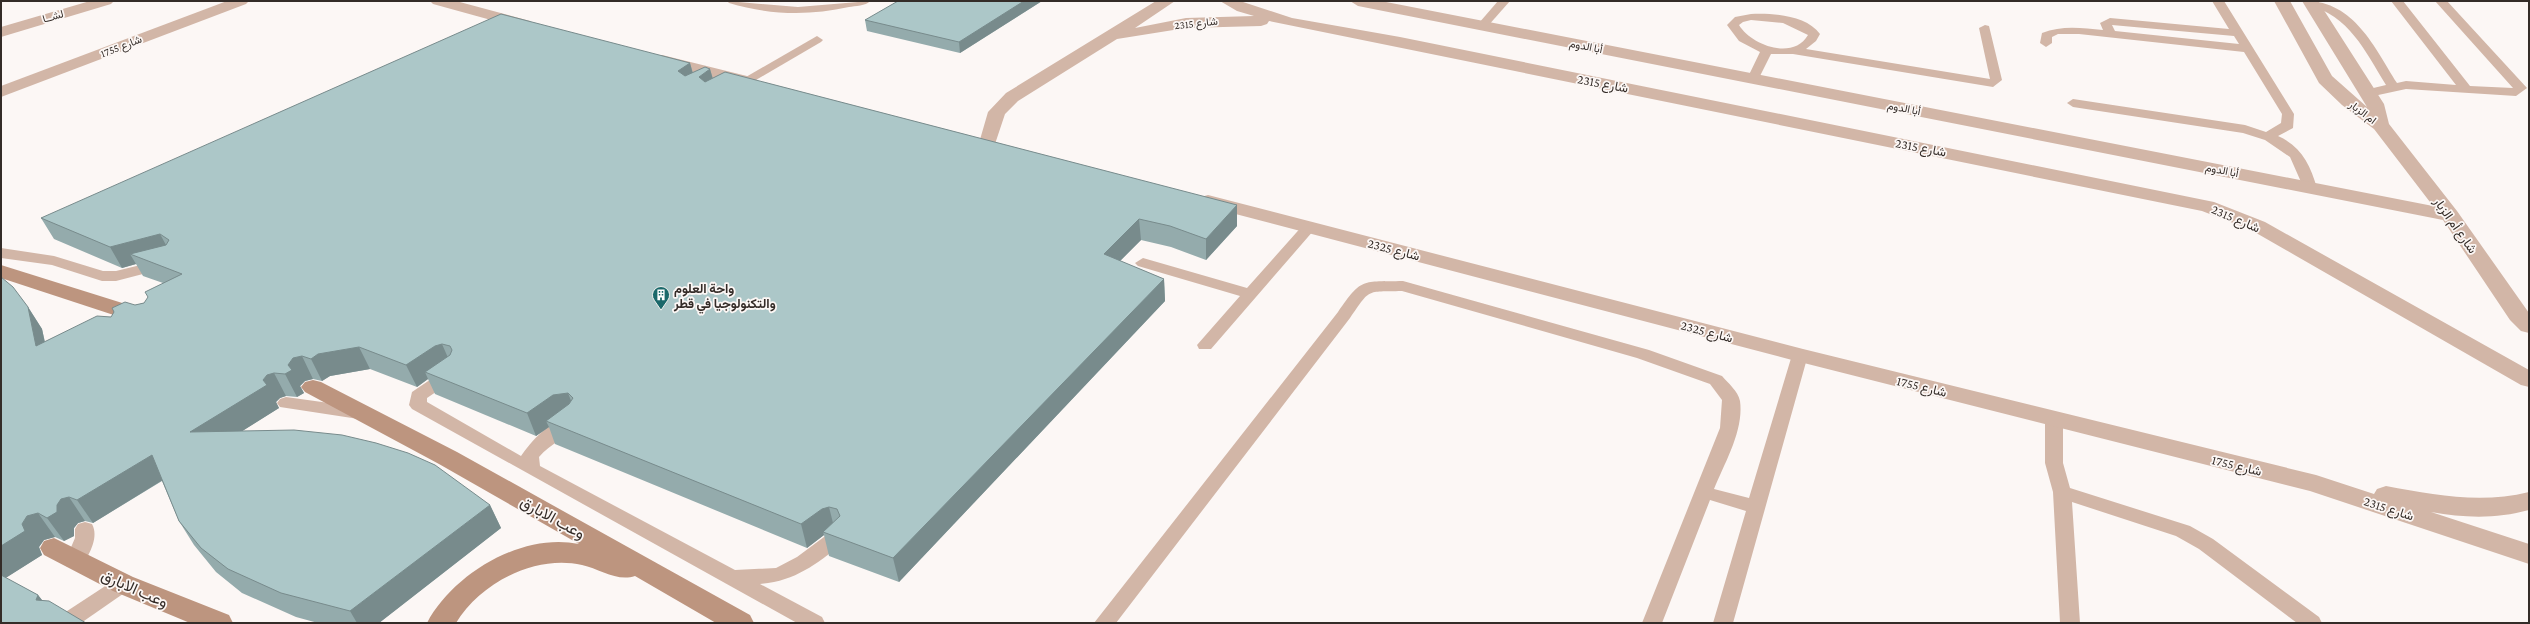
<svg xmlns="http://www.w3.org/2000/svg" width="2530" height="624" viewBox="0 0 2530 624" font-family="'Crimson Pro',Vazirmatn,serif">
<rect width="100%" height="100%" fill="#fcf7f5"/>
<g fill="none" stroke-linecap="round" stroke-linejoin="round">
<g fill="#d2b6a7" fill-rule="evenodd">
<path d="M727,1l71,6 72,-6c-4,5 -15,5 -21,6 -40,9 -80,8 -120,-4z"/>
<path d="M1498,1h12l-23,26h-8v-4z"/>
<path d="M2212,1h12l70,113 -1,14 -15,8c23,10 32,28 39,52l-2,3h-10l-15,-34 -25,-17 -22,-7 -170,-26 -6,-4 6,-4 172,26 21,7 15,-9 1,-9 -38,-62 -165,-18h-21l-6,3v6l-6,4 -6,-4 2,-10c20,-8 40,-5 61,-3l-3,-7 10,-5 119,11zM2112,25l122,11 5,8 -124,-13z"/>
<path d="M2306,1c48,0 69,47 91,82l9,-2 50,4 -65,-84h12l67,85 43,2 -78,-87h12l80,87 -11,8 -110,-7 -37,8 -4,-1 -2,-3 2,-3 21,-5c-22,-36 -36,-68 -79,-81z"/>
<path d="M1751,14c21,-1 55,1 69,20l-4,7 -10,8 184,30 -11,-51 6,-3 4,1 13,54 -9,7 -200,-33h-22l-14,28h-8l-2,-3 13,-27 -21,-11 -12,-16 8,-8zM1751,20l32,3 25,12c-15,26 -57,10 -69,-10l4,-3z"/>
<path d="M817,36l6,4 -2,2 -72,42 -4,1 -6,-4z"/>
<path d="M1309,223l7,4 -2,3 -103,119h-12l-2,-4 43,-49 -102,-30 -3,-3 8,-5 104,30 57,-64z"/>
<path d="M1,248l53,8 49,15h13l45,-11 8,5 -3,3 -50,13h-14l-50,-16 -51,-7z"/>
<path d="M1403,281l246,69 73,26c6,7 16,15 18,25 4,29 -15,61 -26,88l35,9 43,-143 2,-4h12l2,4 -75,268h-20l33,-112 -36,-11 -48,123h-20l78,-195 2,-28 -12,-16 -73,-26 -235,-67c-37,1 -31,-3 -52,27l-234,305h-22l244,-311c24,-35 24,-30 65,-31z"/>
<path d="M449,370l6,1 2,4 -2,4 -28,19v4l94,54c10,-15 35,-43 54,-38l3,4c-9,14 -28,22 -39,35l1,9 195,104 41,-2 21,-11 31,-23 7,-2 7,2 3,5 -3,5c-27,21 -47,37 -82,40l62,33 3,6h-28l-385,-214 -3,-4 3,-13 31,-21z"/>
<path d="M286,397l79,11 6,2 3,4 -3,4 -6,2 -85,-13 -3,-4 3,-4z"/>
<path d="M2054,413l6,2 3,4v44l7,25 120,38 23,13 106,78 3,6h-25l-98,-74 -23,-13 -104,-34 8,121h-20l-7,-131 -8,-29v-44l3,-4z"/>
<path d="M85,522l7,2c7,13 -2,29 -9,40l-7,2 -7,-2 -3,-5 9,-21v-9l3,-5z"/>
<path d="M123,576l7,3 3,5 -3,5 -49,34h-26l3,-6 58,-38z"/>
</g>
<g fill="#d2b6a7" fill-rule="evenodd">
<path d="M90,1h24l-3,3 -110,33v-10z"/>
<path d="M227,1h22l-3,3 -245,93v-11z"/>
<path d="M430,1h26l74,20 2,3 -8,5 -91,-25z"/>
<path d="M1156,1h19l-40,27 51,-10 68,-2 -17,-5 -17,-10h20l52,17 108,19 814,165 51,20 264,148v17l-8,-2 -270,-155 -49,-19 -933,-190 -2,3 -6,2 -75,2 -69,11 -99,62 -13,13 -11,33h-12l-3,-4 9,-31 18,-19z"/>
<path d="M1350,1h31l1052,205 -59,-77 -32,-24 -23,-22 -45,-82h16l42,75 35,31 -65,-106h16l66,103 5,20 68,87 72,102v20l-8,-2 -11,-11 -67,-100 -1085,-214z"/>
<path d="M662,55l93,23 3,4 -3,4 -6,1 -93,-23 -2,-4z"/>
<path d="M1208,195l595,154 513,126 58,19 3,-5 9,-3c48,9 95,18 143,6v18c-33,9 -64,8 -98,2l98,32v20l-219,-73 -518,-131 -591,-155 -3,-4 3,-4z"/>
</g>
<g fill="#bd957f" fill-rule="evenodd">
<path d="M1,265l150,47 3,5 -3,5 -8,2 -8,-2 -134,-44z"/>
<path d="M313,380l8,2 136,70 293,163 4,8h-38l-81,-47c-18,6 -35,-7 -53,-11 -46,-11 -102,18 -126,58h-29c26,-49 95,-91 152,-79l-140,-80 -134,-72 -4,-5 4,-5z"/>
<path d="M54,538l79,39 96,38 4,8h-43l-77,-32 -69,-36 -4,-7 4,-7z"/>
</g>
</g>
<g fill="#94abac">
<path d="M1042,1l-82,52 -93,-22 -2,-11z"/>
<path d="M690,63l3,10 17,-4 3,10 524,126v21l-31,34 -35,-13 -30,-7 -21,21 44,18 1,22 -266,281 -70,-26 -5,-21 -17,13 -252,-104 -6,-17 -13,9 -101,-42 -7,-15 -11,8 -47,-18 -40,7 -8,5 -9,-2 -8,2 -5,5 4,7 -7,4 -11,-1 -6,2 -4,4 3,6 -37,23 248,74 11,23 -122,95h-61l-22,-6 -54,-24 -26,-21 -22,-27 -15,-24 -17,-40 -69,42 -8,-2 -7,2 -4,5v8l-10,5 -9,-4 -11,3 -5,7 3,8 -37,23 33,17 4,5 -41,23 27,-316 14,22 3,13 66,-25 24,-12 9,-2 19,-20 -20,-7 -7,-12 -14,4 -68,-29 -13,-21z"/>
</g>
<g fill="#788b8c">
<path d="M1024,1h18l-82,52 -1,-11z"/>
<path d="M690,63l5,19 -11,7 -6,-18z"/>
<path d="M710,69l5,18 -11,9 -5,-19z"/>
<path d="M1237,205v21l-31,34v-21z"/>
<path d="M1139,219l2,21 -35,35 -2,-21z"/>
<path d="M160,234l12,22 -42,-2 6,10 -14,4 -12,-21z"/>
<path d="M1164,279l1,22 -266,281 -6,-24z"/>
<path d="M28,307l14,22 8,39 -14,-22z"/>
<path d="M442,344l10,23 -27,5 3,7 -11,8 -11,-22 29,-19z"/>
<path d="M359,347l11,22 -40,7 -8,5 -11,-22 7,-5z"/>
<path d="M302,356l11,23 -8,2 -5,5 4,7 -7,4 -12,-23 3,-9 5,-7z"/>
<path d="M274,373l12,23 -6,2 -4,4 3,6 -75,47 -14,-23 73,-52 4,-5z"/>
<path d="M568,393l9,23 -31,5 3,6 -13,9 -9,-23 26,-18z"/>
<path d="M152,455l14,23 -73,45 -16,-23z"/>
<path d="M69,497l16,24 -7,2 -4,5v8l-10,5 -17,-23 14,-19z"/>
<path d="M490,505l11,23 -122,95h-22l-7,-12z"/>
<path d="M829,507l6,24 -12,1 1,3 -17,13 -6,-24 21,-15z"/>
<path d="M38,513l17,24 -11,3 -5,7 3,8 -41,26v-35l21,-22 5,-8z"/>
<path d="M38,595l18,23 -20,-18z"/>
</g>
<g fill="#acc7c8" stroke="#788b8c">
<path d="M898,1h126l-65,41 -94,-22z"/>
<path d="M501,14l189,49 -12,8 7,5 20,-9 5,2 -11,8 6,5 20,-10 512,133 -31,34 -36,-13 -31,-7 -35,35 60,25 -271,279 -70,-26 17,-16 -3,-7 -8,-2 -7,2 -21,15 -255,-103 23,-17 4,-6 -5,-5 -15,2 -26,18 -102,-41 25,-17 2,-5 -2,-4 -8,-2 -7,2 -29,19 -47,-18 -41,7 -7,5 -9,-3 -9,2 -5,7 4,5 -7,4 -11,-1 -7,2 -4,5 4,5 -77,47 104,-2 48,5 34,8 32,10 27,12 55,40 -140,106 -69,-18 -53,-24 -27,-21 -22,-27 -27,-66 -75,45 -8,-3 -8,2 -4,6v7l-10,6 -9,-5 -11,3 -5,8 3,7 -24,15v-269l12,10 15,20 8,39 61,-30 14,1 3,-5 -2,-4 13,-6 10,3 9,-2 4,-6 -3,-5 37,-18 -52,-20 36,-9 3,-5 -9,-6 -50,13 -69,-29z"/>
<path d="M1,575l37,20 -2,5 13,1 37,22h-85z"/>
</g>
<defs>
<symbol id="building-pin" viewBox="-11 -11 22 30"><path d="M0 17L-7.5 6A9.5 9.5 0 1 1 7.5 6Z" fill="#1a686a" stroke="#fcf7f5"/><path d="M-4-6H4V6H1V3H-1V6H-4ZM-2.5-4.3h1.7v1.8h-1.7ZM.8-4.3h1.7v1.8H.8ZM-2.5-1h1.7V.8h-1.7ZM.8-1h1.7V.8H.8Z" fill="#fff"/></symbol>
</defs>
<g fill-rule="evenodd">
<use href="#building-pin" x="651" y="285" width="20" height="27"/>
</g>
<g text-anchor="middle" stroke-width="3.5" stroke-linejoin="round" paint-order="stroke">
<g font-size="11" fill="#342c28" stroke="#fcf7f5">
<text transform="translate(53 16) rotate(-16)" y="4">لشــا</text>
<text transform="translate(1196 23) rotate(-6)" y="4">شارع 2315</text>
<text transform="translate(121 46) rotate(-21)" y="4">شارع 1755</text>
<text transform="translate(1586 46) rotate(11)" y="4">أبا الدوم</text>
<text transform="translate(1904 108) rotate(11)" y="4">أبا الدوم</text>
<text transform="translate(2363 112) rotate(37)" y="4">ام الزبار</text>
<text transform="translate(2222 170) rotate(11)" y="4">أبا الدوم</text>
</g>
<g font-size="13" fill="#342c28" stroke="#fcf7f5">
<text transform="translate(1603 83) rotate(11)" y="5">شارع 2315</text>
<text transform="translate(1921 147) rotate(11)" y="5">شارع 2315</text>
<text transform="translate(2236 218) rotate(23)" y="5">شارع 2315</text>
<text transform="translate(2456 225) rotate(55)" y="5">شارع أم الزبار</text>
<text transform="translate(1394 249) rotate(15)" y="5">شارع 2325</text>
<text transform="translate(1707 331) rotate(15)" y="5">شارع 2325</text>
<text transform="translate(1922 386) rotate(14)" y="5">شارع 1755</text>
<text transform="translate(2237 465) rotate(14)" y="5">شارع 1755</text>
<text transform="translate(2389 508) rotate(18)" y="5">شارع 2315</text>
</g>
<g font-size="13" font-weight="bold" fill="#342c28" stroke="#fcf7f5" text-anchor="start">
<text x="674" y="293">واحة العلوم<tspan x="674" dy="15">والتكنولوجيا في قطر</tspan></text>
</g>
<g font-size="16" fill="#342c28" stroke="#fcf7f5">
<text transform="translate(553 517) rotate(29)" y="6">وعب الابارق</text>
<text transform="translate(135 588) rotate(24)" y="6">وعب الابارق</text>
</g>
</g>
<rect width="2530" height="624" fill="none" stroke="#342c28" stroke-width="4"/>
</svg>
